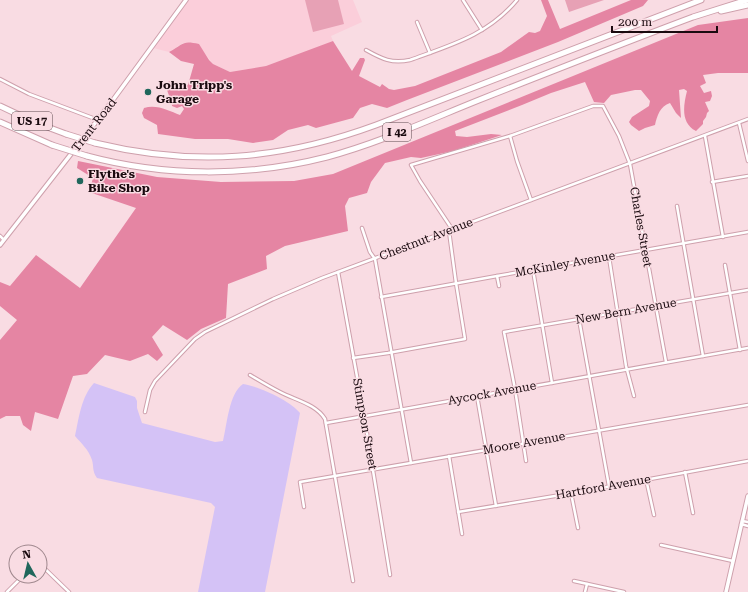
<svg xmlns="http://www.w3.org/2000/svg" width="748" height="592" viewBox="0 0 748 592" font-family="'Roboto Serif',serif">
<rect width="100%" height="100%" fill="#f9dce3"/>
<path fill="#fbceda" d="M189,0h164l9,22 -31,14 2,5 -14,6 -53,19 -36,6 -17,-8 -13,-17 -17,-4 -14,9 -16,-4z"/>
<g fill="#e7a1b5">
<path d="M305,0h33l6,24 -31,8z"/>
<path d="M565,0h39l-35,12z"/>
</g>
<g fill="#e585a3">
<path d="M541,0h7l12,29 71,-29h17l-5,6 -85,36 -151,58 -20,8 -15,-4 -12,4 -7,10 -37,10 -8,-3 -20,5 -15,10 -20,3 -25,-4h-33l-37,-5 -1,-9 -13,-7 -2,-5 2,-5c13,-4 25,3 36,7l4,-6 -2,-3 -5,2 -5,-2c0,-10 -9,-15 -3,-25l19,4 6,-21 -13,-3 -12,-9c15,-8 13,-12 30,-8l10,16 4,4 17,8 36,-6 67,-25 19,30 8,-13h4l1,2 -6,16 21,11 2,-3 7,5 5,1 21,-4 86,-34 28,-20 6,1 5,-2 7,-15z"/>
<path d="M748,18v55h-30l-15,2 3,8 -6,3 4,7 7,-2 1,5 -2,5 -5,1 4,9 -2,2 -1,4 -3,4v3l-7,7c-15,-8 -13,-24 -9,-40l-3,-2 -5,1 2,28 -5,-5 -6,-10c-10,3 -13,13 -15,22l-10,3 -6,3 -8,-6 -2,-3 3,-5 17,-11 1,-5 -9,-11h-6l-24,5 -7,8 -10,-1 -9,-20 -34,11 -29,12 -67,26 1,5 11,1 24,-3 11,1 -49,16 -32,7 -10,-1 -26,6 -14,19 -4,11 -18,5 -4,8 3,25 -63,15 -19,10 1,13 -39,15 -2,34 -25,11 -14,11 -24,-15 -11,12 11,18 -6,6 -9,-7 -18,7 -25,-6 -18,19 -14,2 -15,43 -23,-7 -4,19 -8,-6 -3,-9h-14l-6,3v-79l17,-20 -17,-14v-24l10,4 26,-31 44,33 56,-80 -47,-16 4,-14 -16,-10 1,-7 79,16 64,5 73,-1 39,-7 365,-149z"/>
</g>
<path fill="#d4c2f6" d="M94,383l41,14 2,4v7l5,15 73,19 8,-1c4,-16 6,-48 20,-57 15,2 48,17 57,29l-35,179h-67l17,-85 -4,-4 -114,-25c-5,-7 -3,-11 -5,-18 -3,-10 -11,-17 -17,-24 4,-18 6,-39 19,-53z"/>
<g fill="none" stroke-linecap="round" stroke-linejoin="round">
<defs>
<g id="minor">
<path d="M463,0l19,30"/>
<path d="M417,22l13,31"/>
<path d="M366,50c16,9 26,14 44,10 41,-15 78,-25 107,-60"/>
<path d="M0,79l29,15 69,26"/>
<path d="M739,123l9,38"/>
<path d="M510,136l7,25 14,39"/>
<path d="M705,136l18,101"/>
<path d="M712,182l36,-6"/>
<path d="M677,206l26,150"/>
<path d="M362,228l8,24 5,7 36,204"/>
<path d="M452,229l-32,-48 -9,-16 99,-29 83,-30h10l16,30 11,28 36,198"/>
<path d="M0,236l4,4"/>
<path d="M609,257l17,109 8,30"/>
<path d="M725,265l15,85"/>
<path d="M533,270l19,113"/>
<path d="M338,272l26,143 26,160"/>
<path d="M497,276l2,10"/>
<path d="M381,297l116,-21 251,-44"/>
<path d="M579,319l30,167"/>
<path d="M353,358l35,-5 77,-14 -9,-56 -7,-52"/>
<path d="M250,375c10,6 20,12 30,17 15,8 36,12 45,27l28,162"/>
<path d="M477,396l19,110"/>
<path d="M145,412l5,-22 5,-9 40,-42 10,-7 68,-33 49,-21 426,-159"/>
<path d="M326,423l422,-75"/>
<path d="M449,456l13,78"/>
<path d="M526,461l-11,-72 -11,-57 244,-42"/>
<path d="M685,472l8,41"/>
<path d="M646,479l8,36"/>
<path d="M571,493l7,35"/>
<path d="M304,507l-4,-25 448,-77"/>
<path d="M458,512l127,-21 163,-30"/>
<path d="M742,521l6,1"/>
<path d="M741,524l7,2"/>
<path d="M661,545l72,16"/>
<path d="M40,564l29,28"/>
<path d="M574,581l50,11"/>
<path d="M7,592l16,-16"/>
<path d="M585,592l2,-8"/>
</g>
<g id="tertiary">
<path d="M0,245l110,-141 76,-104"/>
<path d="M726,592l22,-96"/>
</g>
<g id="motorway">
<path d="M721,11l27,-6"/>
<path d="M0,106l34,16 32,12"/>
<path d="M0,122l52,23"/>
<path d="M95,143c99,24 186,17 281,-18l325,-125"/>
<path d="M87,156c78,21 162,21 240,1 52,-14 102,-37 152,-57 71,-28 142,-56 214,-83l54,-17"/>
</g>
</defs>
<use href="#minor" stroke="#cea0ac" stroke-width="4.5"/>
<use href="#tertiary" stroke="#cea0ac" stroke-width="5.5"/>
<use href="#motorway" stroke="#cea0ac" stroke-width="7"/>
<use href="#minor" stroke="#fff" stroke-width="2.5"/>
<use href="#tertiary" stroke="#fff" stroke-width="3.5"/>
<use href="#motorway" stroke="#fff" stroke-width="5"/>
<defs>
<g id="motorway-bridge">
<path d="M66,134l29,9"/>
<path d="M52,145l35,11"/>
</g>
</defs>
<use href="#motorway-bridge" stroke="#cea0ac" stroke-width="7" stroke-linecap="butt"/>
<use href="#motorway-bridge" stroke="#fff" stroke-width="5"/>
</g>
<g fill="#20675c" stroke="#f9dce3" stroke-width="1.5">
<circle cx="148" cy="92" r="4"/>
<circle cx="80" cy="181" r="4"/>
</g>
<g text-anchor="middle" stroke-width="3" stroke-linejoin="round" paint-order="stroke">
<g fill="#f9dce3" stroke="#5d494f" stroke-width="1">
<rect x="12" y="112" width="40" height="18" rx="3"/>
<rect x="383" y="123" width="28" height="18" rx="3"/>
</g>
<g font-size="11" font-weight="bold" fill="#1a0a0f">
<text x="32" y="125">US 17</text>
<text x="397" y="136">I 42</text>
</g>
<g font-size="12" font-weight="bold" fill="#1a0a0f" stroke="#f9dce3" text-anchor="start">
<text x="156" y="89">John Tripp's<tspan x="156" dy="14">Garage</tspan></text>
<text x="88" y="178">Flythe's<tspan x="88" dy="14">Bike Shop</tspan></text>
</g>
<g font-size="12" fill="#1a0a0f" stroke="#f9dce3">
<text transform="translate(94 125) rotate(-52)" y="4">Trent Road</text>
<text transform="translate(641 227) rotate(80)" y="4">Charles Street</text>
<text transform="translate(426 239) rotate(-21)" y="4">Chestnut Avenue</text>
<text transform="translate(565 264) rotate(-10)" y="4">McKinley Avenue</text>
<text transform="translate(626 311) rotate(-10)" y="4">New Bern Avenue</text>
<text transform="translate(492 393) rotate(-10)" y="4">Aycock Avenue</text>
<text transform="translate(365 424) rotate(80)" y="4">Stimpson Street</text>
<text transform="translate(524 443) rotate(-10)" y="4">Moore Avenue</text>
<text transform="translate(603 487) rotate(-10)" y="4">Hartford Avenue</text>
</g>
</g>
<g transform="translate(28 564) rotate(352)"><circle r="19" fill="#f9dce3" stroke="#a0888e"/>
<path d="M0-3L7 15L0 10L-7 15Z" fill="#20675c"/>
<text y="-6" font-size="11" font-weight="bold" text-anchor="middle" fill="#1a0a0f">N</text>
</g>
<path d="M612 26v6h105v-6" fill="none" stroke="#1a0a0f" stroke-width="2"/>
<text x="618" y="26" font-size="12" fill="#1a0a0f" stroke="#f9dce3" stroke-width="3" paint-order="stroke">200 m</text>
</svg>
